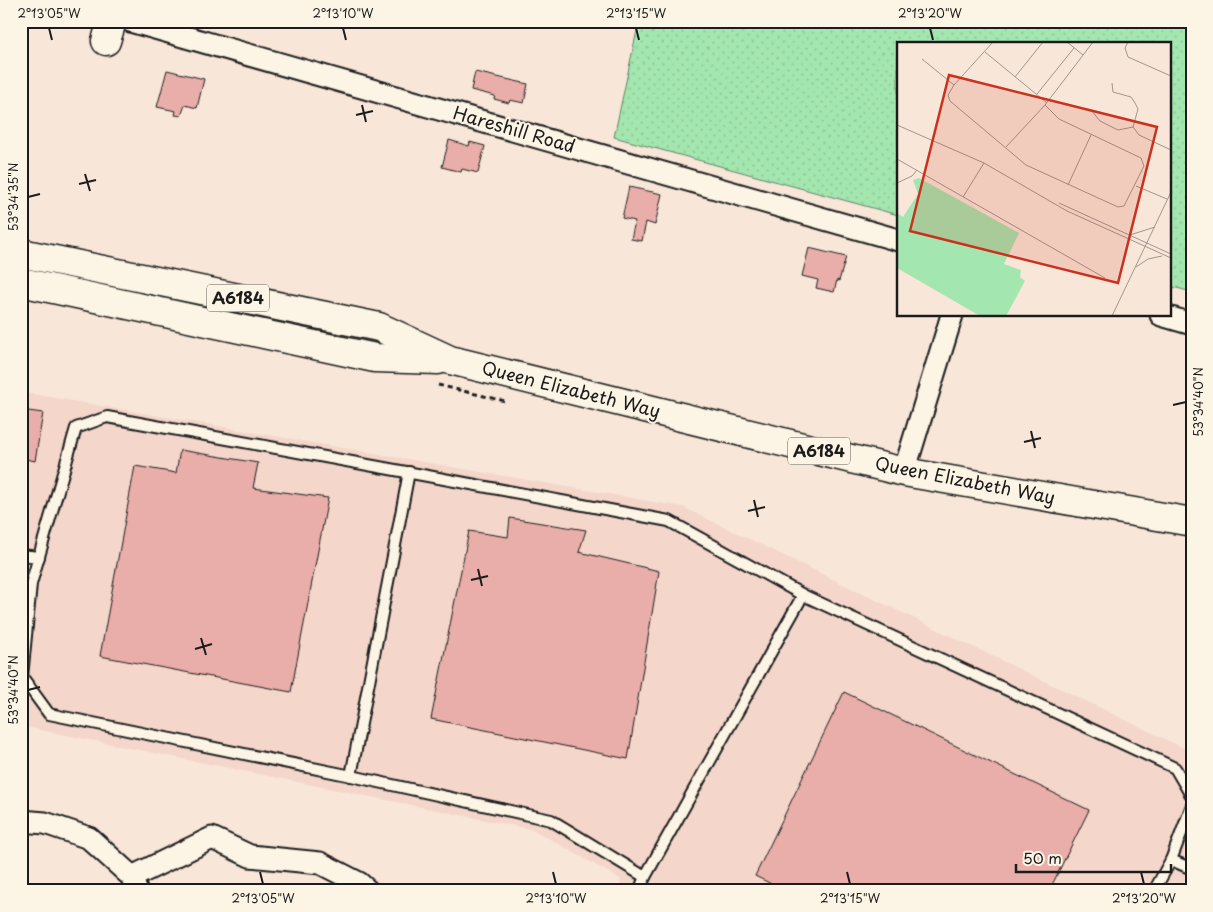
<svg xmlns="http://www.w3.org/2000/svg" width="1213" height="912" viewBox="0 0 1213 912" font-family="'Playpen Sans',sans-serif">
<defs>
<pattern id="grass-dots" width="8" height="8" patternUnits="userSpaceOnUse" patternTransform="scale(1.25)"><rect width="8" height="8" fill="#a4e6af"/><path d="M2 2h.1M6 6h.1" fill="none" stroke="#8dc596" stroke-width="1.8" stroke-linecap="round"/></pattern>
</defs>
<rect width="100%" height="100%" fill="#f8e7d9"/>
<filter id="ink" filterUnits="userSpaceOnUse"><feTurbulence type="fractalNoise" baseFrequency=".02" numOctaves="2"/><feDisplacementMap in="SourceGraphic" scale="10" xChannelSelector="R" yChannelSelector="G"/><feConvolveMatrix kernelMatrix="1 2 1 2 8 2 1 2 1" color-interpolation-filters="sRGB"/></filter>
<g filter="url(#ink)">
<path fill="#f4d6cb" d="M21,392l662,115 509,245v139h-571l-1,-12 -86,-49 -513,-104z"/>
<path fill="url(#grass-dots)" stroke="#608166" d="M639,21h553v271l-23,-6v-242h-271v171l-284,-78z"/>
<g fill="#e9aea9" stroke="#1c1c1c">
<path d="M167,70l37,9 -7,29 -12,-3 -4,11 -6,-1 1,-4 -19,-4z"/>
<path d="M475,72l53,12 -4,19 -14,-3 -1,3 -15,-4 1,-3 -24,-6z"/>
<path d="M449,140l20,6 1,-4 15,4 -7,27 -16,-4 -1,3 -19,-5z"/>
<path d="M629,187l33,7 -7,31 -9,-3 -4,19 -11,-2 4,-18 -13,-3z"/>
<path d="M809,248l37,9 -7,24 -2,-1 -3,12 -18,-4 2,-8 -16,-4z"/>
<path d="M21,410l22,3 -8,48 -14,-3z"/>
<path d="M180,450l78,13 -5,25 75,10 -37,194 -191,-36 35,-190 41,7z"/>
<path d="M510,518l76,12 -7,22 80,19 -31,188 -197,-40 38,-188 39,6z"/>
<path d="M844,692l245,118 -40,81h-263l-31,-15z"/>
</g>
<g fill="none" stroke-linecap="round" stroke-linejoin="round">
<defs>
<g id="lane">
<path d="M21,555l18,2"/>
<path d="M351,776l58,-304"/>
<path d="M1171,860l21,9"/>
<path d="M645,877l-94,-57 -204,-45 -298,-61 -27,-37 9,-93 45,-156 31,-11 310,57 252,47 134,74 372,173 17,29"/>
<path d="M639,891l6,-14 158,-282"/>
<path d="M1154,891l17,-31 21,-55"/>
</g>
<g id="street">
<path d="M130,21l768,219"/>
<path d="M1161,315l31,9"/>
<path d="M904,472l48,-157"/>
<path d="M21,821l24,2 44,15 43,39 4,13"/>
<path d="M132,877l80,-39 38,18 70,7 39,20 9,8"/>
</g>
<path id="secondary" d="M106,41l6,-20"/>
<g id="primary">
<path d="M21,253l358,74 71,33 454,112 288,50"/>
<path d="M21,282l354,76 63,2"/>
</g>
</defs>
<use href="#lane" stroke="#1c1c1c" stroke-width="14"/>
<use href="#street" stroke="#1c1c1c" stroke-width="25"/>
<use href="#secondary" stroke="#1c1c1c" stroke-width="31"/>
<use href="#primary" stroke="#1c1c1c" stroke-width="31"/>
<path stroke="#1c1c1c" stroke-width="3" stroke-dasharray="5 4" stroke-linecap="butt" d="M438,385l67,16"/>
<use href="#lane" stroke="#fcf5e5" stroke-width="10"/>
<use href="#street" stroke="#fcf5e5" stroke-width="21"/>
<use href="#secondary" stroke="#fcf5e5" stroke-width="28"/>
<use href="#primary" stroke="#fcf5e5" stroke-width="28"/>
</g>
</g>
<path fill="none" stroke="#1c1c1c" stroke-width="2" d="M49,28l3,12M343,28l3,12M636,28l3,12M930,28l3,12M362,105l4,17M356,115l17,-4M85,174l5,17M79,184l17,-4M28,197l12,-3M1173,405l13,-3M1031,431l4,17M1024,442l17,-4M754,500l4,17M748,511l17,-4M478,569l4,17M471,580l17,-4M201,638l5,17M195,649l17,-5M28,690l12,-3M260,872l3,12M553,872l3,12M847,872l3,12M1141,872l3,12"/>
<g text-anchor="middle" stroke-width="4" stroke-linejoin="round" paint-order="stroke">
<g fill="#fcf5e5" stroke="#5f5d58" stroke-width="1">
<rect x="207" y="284.5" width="62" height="27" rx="4"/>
<rect x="788" y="437.5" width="62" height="27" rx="4"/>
</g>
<g font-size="16" font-weight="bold" fill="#1c1c1c">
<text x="238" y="304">A6184</text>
<text x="819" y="457">A6184</text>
</g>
<g font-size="18" fill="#1c1c1c" stroke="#fcf5e5">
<text transform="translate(514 130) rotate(16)" y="6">Hareshill Road</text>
<text transform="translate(571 390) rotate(14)" y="6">Queen Elizabeth Way</text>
<text transform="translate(965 481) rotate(11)" y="6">Queen Elizabeth Way</text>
</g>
</g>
<g transform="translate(897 42)">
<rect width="274" height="274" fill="#f8e7d9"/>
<path d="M22,136l100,55 -15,31 17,6 -1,7 5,4 -19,35h-26l-83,-48v-55l6,4 15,-23 -5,-14z" fill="#a4e6af"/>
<path fill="none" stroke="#a0968d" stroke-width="1" d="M96,0l-39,43 -6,10 2,6 76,64 92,42 6,-1 20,-40 -3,-8 -82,-39 -14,-14M170,0l16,13M231,0l-3,6 3,9 43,19M88,10l62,51M25,17l32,26M118,35l28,-35M215,41l1,9 18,5 4,6 3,6 -5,18 6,8 32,15M140,52l37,-46M194,68l9,11 18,9 15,-3M0,83l87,38 83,48 104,47M109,105l39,-42 48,-63M0,117l208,119M0,141l15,-7 5,-6M171,143l23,-50M239,144l31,13M66,155l21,-34M162,161l112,51M233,193l25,-8M239,225l12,-8 14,-3M215,274l59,-124"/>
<path fill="#c8321e" fill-opacity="0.15" stroke="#c8321e" stroke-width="2.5" d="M52,33l208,52 -39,156 -208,-52z"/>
<rect width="274" height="274" fill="none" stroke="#1c1c1c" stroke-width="2.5"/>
</g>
<rect width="1213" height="912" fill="none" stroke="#fcf5e5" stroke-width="55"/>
<path d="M1016 864v8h155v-8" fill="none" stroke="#1c1c1c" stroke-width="2.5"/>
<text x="1023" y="864" font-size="15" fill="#1c1c1c" stroke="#fcf5e5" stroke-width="4" paint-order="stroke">50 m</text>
<rect x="28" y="28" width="1158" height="856" fill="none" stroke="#1c1c1c" stroke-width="2"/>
<g font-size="12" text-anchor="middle" fill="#1c1c1c">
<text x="49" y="18">2°13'05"W</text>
<text x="343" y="18">2°13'10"W</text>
<text x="636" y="18">2°13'15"W</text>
<text x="930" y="18">2°13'20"W</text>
<text transform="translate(14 197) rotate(-90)" y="4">53°34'35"N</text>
<text transform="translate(1199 402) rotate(-90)" y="4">53°34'40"N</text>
<text transform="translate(14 690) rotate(-90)" y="4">53°34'40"N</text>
<text x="263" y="903">2°13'05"W</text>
<text x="556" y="903">2°13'10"W</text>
<text x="850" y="903">2°13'15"W</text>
<text x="1144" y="903">2°13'20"W</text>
</g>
</svg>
